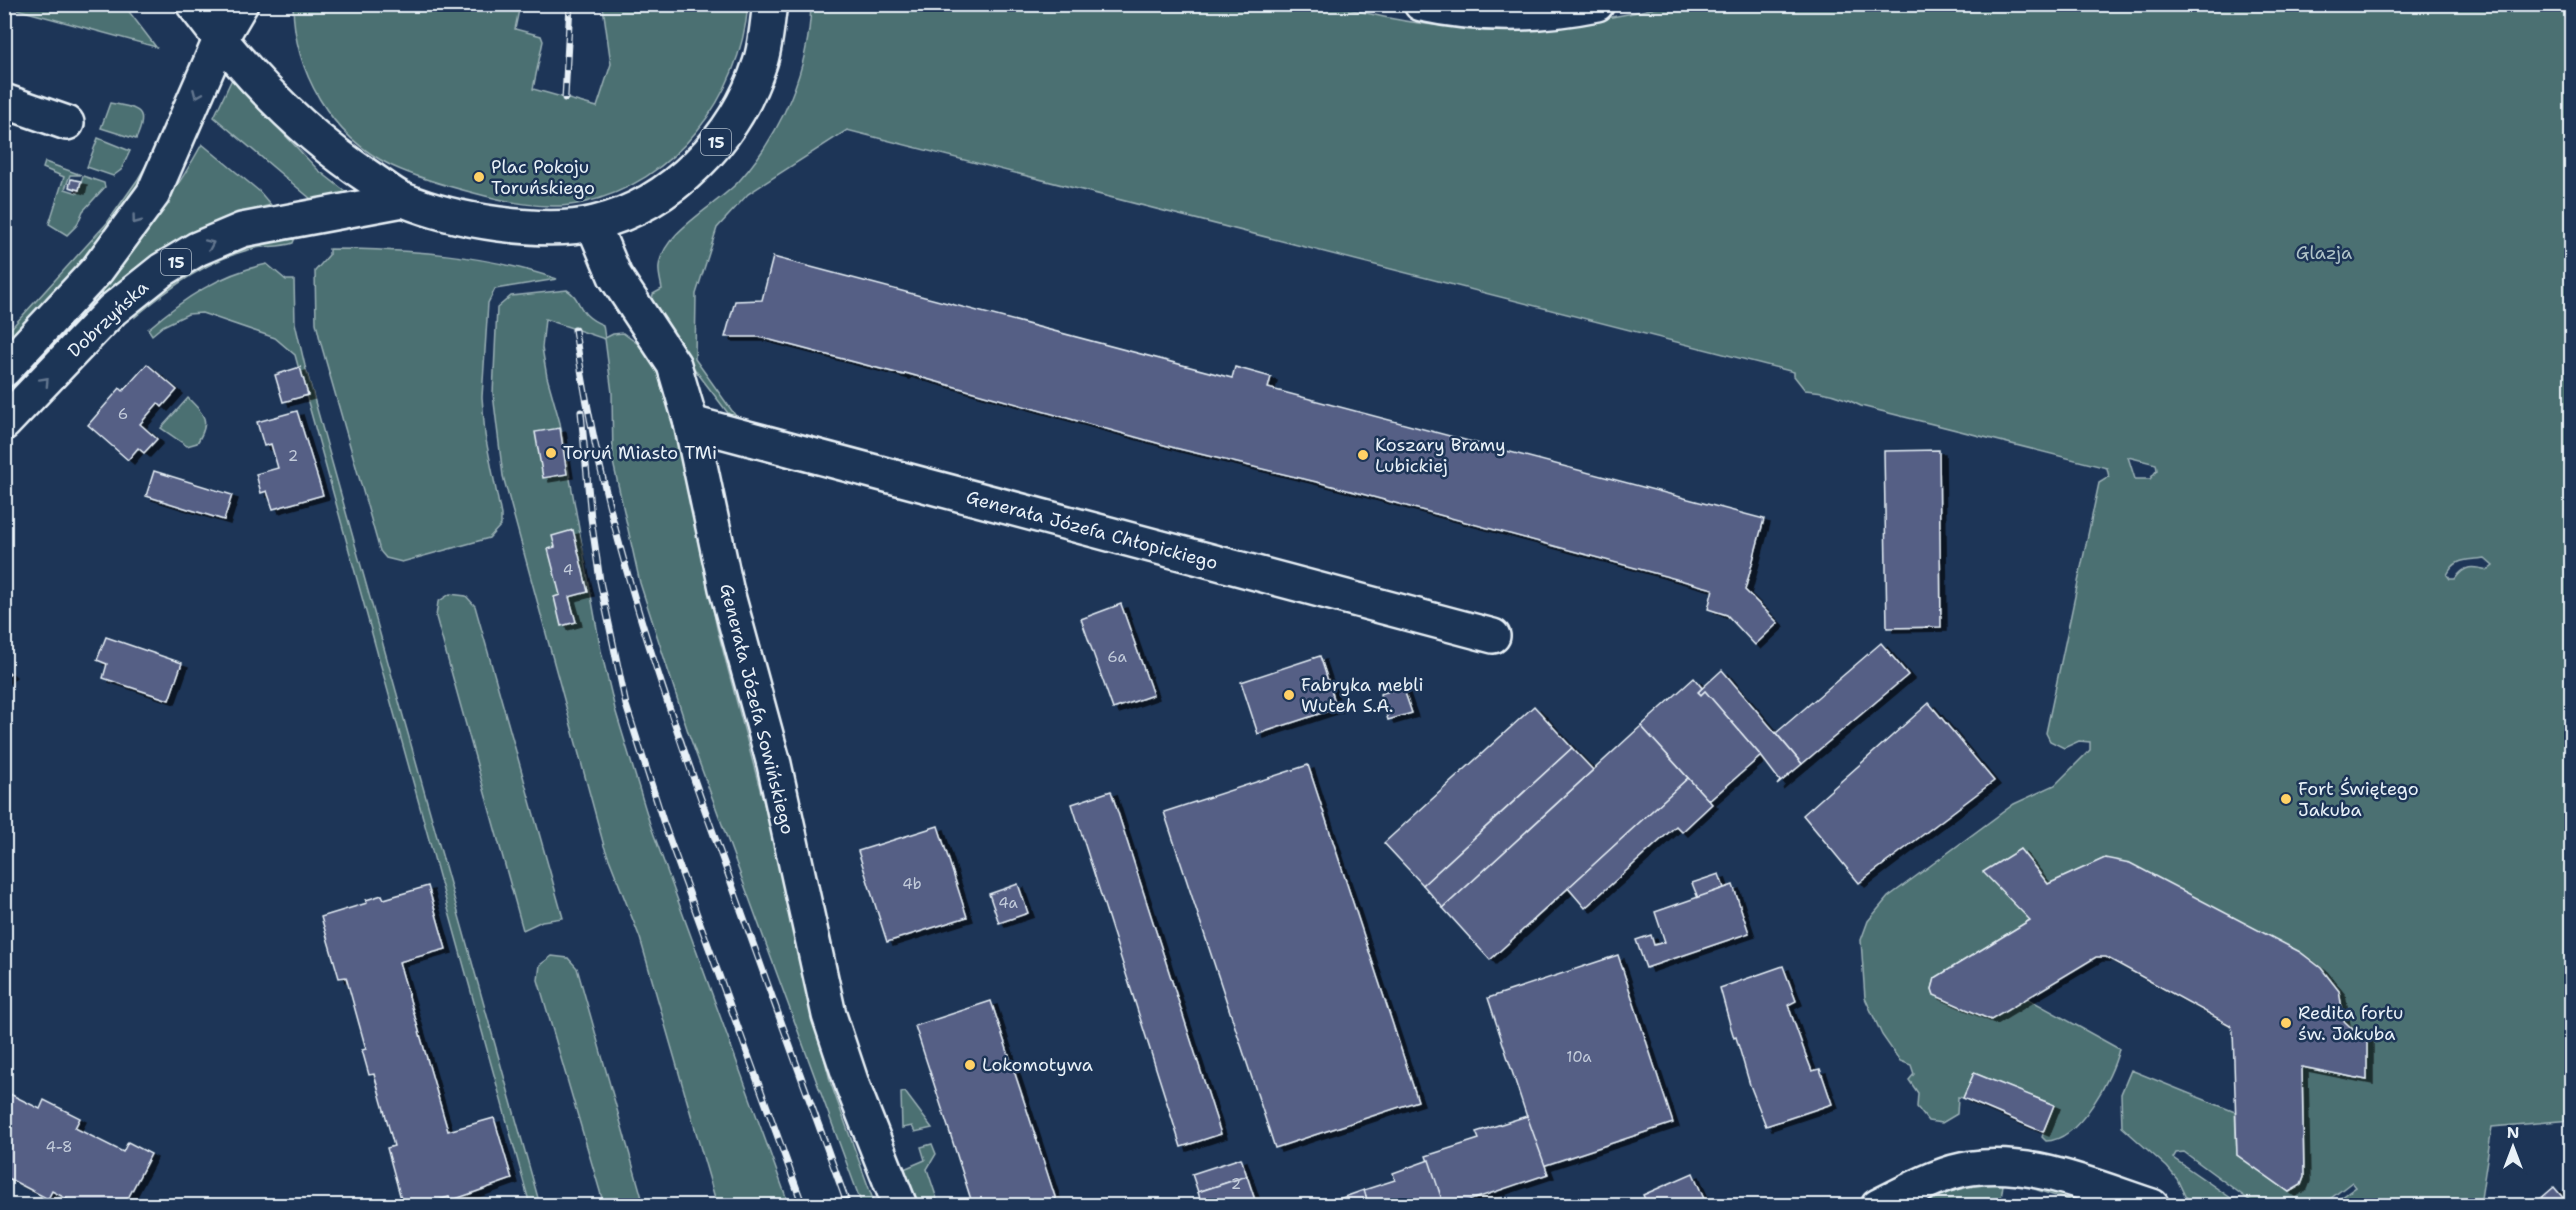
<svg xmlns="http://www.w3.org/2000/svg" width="2576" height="1210" viewBox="0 0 2576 1210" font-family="'Shantell Sans',sans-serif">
<defs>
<filter id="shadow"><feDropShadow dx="6" dy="4" stdDeviation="0" flood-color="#0009"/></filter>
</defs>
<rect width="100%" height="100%" fill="#1d3557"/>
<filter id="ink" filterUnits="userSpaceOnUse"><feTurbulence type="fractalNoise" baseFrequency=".0167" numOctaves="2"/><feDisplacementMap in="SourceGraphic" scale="12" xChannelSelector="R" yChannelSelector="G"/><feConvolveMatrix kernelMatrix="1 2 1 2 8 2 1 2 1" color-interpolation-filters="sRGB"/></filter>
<g filter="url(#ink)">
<g fill="#4b7072" stroke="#9ab0b5" stroke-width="1.5" fill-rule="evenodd">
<path d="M1329,4c25,6 50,13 76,17 89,15 180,5 267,-17l899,1v1115l-79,7 -12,78h-149l25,-18 -4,-5 -30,23h-66l-72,-53 -8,1 -3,5 68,47h-44l-12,-9 -8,-17 -10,-12 -45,-40 -1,-33 10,-24 104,42 2,43 52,37 12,-7 3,-8 -2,-110 65,13v-43h-6l-17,-16 -5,-30 -234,-133 -57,26 -28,-34 10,70 -95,58 -3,11 2,6 56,25 37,-22 92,51c-7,29 -40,92 -73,92l-4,-4 12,-32 -80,-32 -11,25 -5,-1 -1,17 -15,9 -14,-2 -11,-14 1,-14 -9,-13 5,-6 -3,-9 -11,-4 -18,-26 -17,-37 -4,-58 7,-19 20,-24 126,-93 41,-19 35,-35v-8l-11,-1 -15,7 -14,-7 -4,-8 53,-250 10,-6 -2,-9 -246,-62c-19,-10 -35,-15 -56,-16l-11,-14v-4l-947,-242 -99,64 -31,34 -21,66 -1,65 45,63 -6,-1 -60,-79 -23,-37 2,-11 9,-5c-1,-7 -4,-16 -3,-23 4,-35 59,-61 81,-86 42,-48 69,-111 71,-175zM2128,457l28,7 1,6 -7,9h-15zM2484,558l9,8 -5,4c-16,-4 -23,-5 -33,9h-5l-3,-4c9,-18 20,-14 37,-17z"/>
<path d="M4,5h120l32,42 -151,-41z"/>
<path d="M293,5h227l-5,24 26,7 2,5 -10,48 64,18 14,-43 -8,-57 -3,-2h148c-8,92 -73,178 -166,198 -34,8 -75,-1 -108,-10 -27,-7 -56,-15 -82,-27 -62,-30 -98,-95 -99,-161z"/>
<path d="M232,79l86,91 32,25 -39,4 -97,-82z"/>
<path d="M110,103c28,5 40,6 26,36l-35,-11z"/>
<path d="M170,125c-8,17 -15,35 -24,50 -36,64 -92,116 -141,169l-1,-8 103,-113 31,-44z"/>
<path d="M98,138l32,13 -9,19 -8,6 -26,-9z"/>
<path d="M202,144l57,47 12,14c-125,29 -184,104 -266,193l-1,-4c73,-79 146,-155 198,-250z"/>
<path d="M45,162l36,13h-11l-5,14 13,4 5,-17 21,7 1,4 -22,24 -6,14 -10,10 -18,-11 15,-47 -21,-9z"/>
<path d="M296,235l-3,8c-12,4 -25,3 -37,5 -46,10 -86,39 -121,69v-7c52,-41 96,-61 161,-75z"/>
<path d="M329,249c76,0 155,5 228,30l-62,10 -7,14 -6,94 3,38 16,80v10l-12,13 -87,24 -16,-4 -6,-7 -59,-207 -5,-21 -1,-52 14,-16z"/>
<path d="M267,264l19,16h8l1,43 10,43 235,839h-10l-235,-850 -20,-17 -73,-25 -14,1 -25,12 -11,9 -4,-6c36,-31 72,-55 119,-65z"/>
<path d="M567,290c16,9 8,24 36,35l2,13 8,-4 10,-1 19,14 16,21 15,43 44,217 81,303 2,34 31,119 44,121h-13l-174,-473 -48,-149 -27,-121 -1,-69 -7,-54 -60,-20 -3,29 5,29 13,46 41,228 14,58 35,115 139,381h-72l-77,-267 -36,-92 -101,-370 -10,-82 4,-86 14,-12z"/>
<path d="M188,398c17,17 23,23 9,45l-10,3 -26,-18z"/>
<path d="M450,594l16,2 9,10 88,312 -21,3 -19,9 -87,-313 2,-15z"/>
<path d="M552,956l16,2 9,10 67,237h-40l-66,-225 2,-15z"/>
<path d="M905,1092l27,36 -17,4 -3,-6 -10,2 -1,-35z"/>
<path d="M932,1144l4,10 -9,15 12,36h-22l-13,-36 21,-9 -4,-13z"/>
<path d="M2031,1181l72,24h-28l-4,-4 -55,-18z"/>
<path d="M1968,1182h30l5,3 -3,20 -45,-2 -2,3h-48l34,-14 15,-1z"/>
</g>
<g fill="#545e85" stroke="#e8f1f8" stroke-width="1.5" filter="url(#shadow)">
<path d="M71,179l10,2 -2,9 -10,-3z"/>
<path d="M773,257l459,121 3,-11 36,10 -3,11 496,131 -19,71 33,33 -23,22 -28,-30 -19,-6 5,-20 -388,-105 -150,-36 -270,-75 -1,2 -145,-38h-34l10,-36 27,-1z"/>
<path d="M147,364l30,26 -15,17 -4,-4 -18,21 17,15 -13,14 -6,-5 -10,12 -40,-35 32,-37 3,3z"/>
<path d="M300,367l8,28 -25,7 -8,-27z"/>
<path d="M297,411l26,84 -50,14 -6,-18 -6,2 -5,-19 22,-6 -7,-24 -7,2 -7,-24z"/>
<path d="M560,428l7,46 -24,4 -8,-46z"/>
<path d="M1939,450l2,177 -54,1 -3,-177z"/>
<path d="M154,471l78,24 -8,25 -78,-24z"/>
<path d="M573,530l15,62 -19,5 7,25 -15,4 -7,-29 6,-2 -12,-46 7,-2 -3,-11z"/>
<path d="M1121,604l32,91 -40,14 -32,-90z"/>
<path d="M106,637l76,26 -13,37 -66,-22 4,-14 -10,-4z"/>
<path d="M1881,643l27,32 -106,89 -26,-31z"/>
<path d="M1320,656l17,52 -79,26 -17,-52z"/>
<path d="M4,668l6,5 -6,6z"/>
<path d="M1722,670l80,94 -25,21 3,-4 -19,-25 -56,-65 -4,4 -3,-3z"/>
<path d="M1694,678l8,10 -4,4 3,3 4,-4 56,65 -52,45 -68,-75z"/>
<path d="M1403,687l9,26 -24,7 -8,-26z"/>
<path d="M1929,703l65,78 -135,102 -56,-68z"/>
<path d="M1534,706l38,42 -149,137 -39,-42z"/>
<path d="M1641,726l47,52 -198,182 -47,-52z"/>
<path d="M1572,748l21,22 -150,138 -20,-23z"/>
<path d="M1308,765l110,336 -143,47 -111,-336z"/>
<path d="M1688,778l24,26 -30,28 -6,-6 -91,82 -17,-20z"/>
<path d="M1111,791l110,343 -40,13 -109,-343z"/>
<path d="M938,826l29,91 -80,25 -29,-91z"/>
<path d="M2020,849l28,35 57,-26 25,5 170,89 21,16 18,23 5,30 17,16h6v43l-65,-13 2,110 -3,8 -12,7 -52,-37 -4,-124 -3,-6 -124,-68h-10l-105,63 -57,-25 -2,-6 3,-11 95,-58 -47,-48z"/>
<path d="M1719,874l5,14 -26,10 -6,-15z"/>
<path d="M1018,884l10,29 -29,10 -10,-29z"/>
<path d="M1733,885l16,48 -103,35 -10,-28 15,-5 3,10 11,-3 -10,-30z"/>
<path d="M428,886l18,63 -47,13 49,169 46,-13 18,61 -62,22 -1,-4 -31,9h-15l-16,-58 7,-2 -20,-72 -5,1 -7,-25 4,-1 -20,-72 -7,1 -18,-61 46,-14 -1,-3 16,-5 2,4z"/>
<path d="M1618,955l55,168 -130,43 -55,-168z"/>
<path d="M1783,966l13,35 -8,4 17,48 7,18 8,-2 12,35 -66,22 -16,-41 -14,-48 -2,1 -3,-10 -11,-40z"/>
<path d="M991,1001l34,103 33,102h-85l-24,-76 -34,-104z"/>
<path d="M1974,1073l80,32 -11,27 -80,-34z"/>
<path d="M4,1091l36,18 4,-9 36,18 -5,10 48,24 5,-10 23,12 -27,52h-44l-28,-15 -4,8 -44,-23z"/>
<path d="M1527,1116l21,58 -95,32h-9l-18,-50 53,-17 -3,-7z"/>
<path d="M1241,1158l6,18 -49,16 -6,-18z"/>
<path d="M1429,1160l15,46h-75l-5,-16 31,-10 -2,-7z"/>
<path d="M1693,1173l14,33h-59l-5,-11z"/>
<path d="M1247,1176l10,30h-55l-4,-14z"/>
<path d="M2554,1187l16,19h-38z"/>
<path d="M1364,1190l5,16h-31l-2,-6z"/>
</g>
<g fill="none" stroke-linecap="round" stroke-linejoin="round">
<defs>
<g id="minor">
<path d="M1421,4c59,13 117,12 176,0"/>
<path d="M4,101l63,22"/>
<path d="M593,224l22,52 59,89 17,58 35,165 48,176 55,251 24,72 47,119"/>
<path d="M691,423l802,213"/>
<path d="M1878,1206c29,-14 62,-34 94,-38 62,-8 122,19 180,38"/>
</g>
<g id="major">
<path d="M193,4c50,67 107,128 177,174 11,7 22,17 34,22 48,20 140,36 191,23 78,-19 141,-86 165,-160 6,-18 7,-40 10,-59"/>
<path d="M4,370l93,-100 56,-76 67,-154 21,-36"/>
<path d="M4,423l108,-113 50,-40 35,-21 45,-19 161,-30"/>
</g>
</defs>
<use href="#minor" stroke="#e8f1f8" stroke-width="38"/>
<use href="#major" stroke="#e8f1f8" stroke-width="38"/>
<use href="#minor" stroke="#1d3557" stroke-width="33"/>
<use href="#major" stroke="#1d3557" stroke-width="33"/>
<defs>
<g id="rail">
<path d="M565,98l5,-94"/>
<path d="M575,330c26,188 87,363 152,541 40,112 80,223 121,335"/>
<path d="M581,412l10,106 9,63 26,124 39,122 138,379"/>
</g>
</defs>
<use href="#rail" stroke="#e8f1f8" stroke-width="7"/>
<use href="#rail" stroke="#1d3557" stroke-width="4.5" stroke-dasharray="14" stroke-linecap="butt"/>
</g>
<defs><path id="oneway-chevron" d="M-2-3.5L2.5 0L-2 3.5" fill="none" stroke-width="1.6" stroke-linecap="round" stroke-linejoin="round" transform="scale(1.5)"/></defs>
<g stroke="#64778f">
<use href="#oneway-chevron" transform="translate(197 94) rotate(113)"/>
<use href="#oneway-chevron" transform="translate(136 220) rotate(127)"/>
<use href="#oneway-chevron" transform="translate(210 244) rotate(-24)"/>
<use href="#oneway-chevron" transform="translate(45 381) rotate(-47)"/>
</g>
</g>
<g fill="#ffd166" stroke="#1d3557" stroke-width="2">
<circle cx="479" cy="177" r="6"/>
<circle cx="551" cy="453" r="6"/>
<circle cx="1363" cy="455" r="6"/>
<circle cx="1289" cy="695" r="6"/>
<circle cx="2286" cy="799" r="6"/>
<circle cx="2286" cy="1023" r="6"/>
<circle cx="970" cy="1065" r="6"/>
</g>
<g text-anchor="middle" stroke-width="5" stroke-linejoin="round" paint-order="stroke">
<g font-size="15" fill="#c3ccdb">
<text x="123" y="419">6</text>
<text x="293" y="461">2</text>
<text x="568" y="575">4</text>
<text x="1117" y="662">6a</text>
<text x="912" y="889">4b</text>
<text x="1008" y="908">4a</text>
<text x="1579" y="1062">10a</text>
<text x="59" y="1152">4-8</text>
<text x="1236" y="1189">2</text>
</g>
<g fill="#1d3557" stroke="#abb9c8" stroke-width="1.5">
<rect x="701" y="129" width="30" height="26" rx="4.5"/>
<rect x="161" y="249" width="30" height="26" rx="4.5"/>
</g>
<g font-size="16" font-weight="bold" fill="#e8f1f8">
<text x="716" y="148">15</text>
<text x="176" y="268">15</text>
</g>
<g font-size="18" fill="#e8f1f8" stroke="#1d3557" text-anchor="start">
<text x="491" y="173">Plac Pokoju<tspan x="491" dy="21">Toruńskiego</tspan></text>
<text x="1375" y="451">Koszary Bramy<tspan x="1375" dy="21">Lubickiej</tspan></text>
<text x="563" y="459">Toruń Miasto TMi</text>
<text x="1301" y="691">Fabryka mebli<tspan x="1301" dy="21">Wuteh S.A.</tspan></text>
<text x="2298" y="795">Fort Świętego<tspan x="2298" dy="21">Jakuba</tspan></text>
<text x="2298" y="1019">Redita fortu<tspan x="2298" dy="21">św. Jakuba</tspan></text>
<text x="982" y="1071">Lokomotywa</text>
</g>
<g font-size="18" fill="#b1c4c9" stroke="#1d3557">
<text x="2324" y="259">Glazja</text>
</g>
<g font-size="18" fill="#e8f1f8" stroke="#1d3557">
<text transform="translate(108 319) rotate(-43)" y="6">Dobrzyńska</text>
<text transform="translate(1092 530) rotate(15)" y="6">Generała Józefa Chłopickiego</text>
<text transform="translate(757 709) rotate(76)" y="6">Generała Józefa Sowińskiego</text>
</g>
</g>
<rect width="2576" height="1210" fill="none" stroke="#1d3557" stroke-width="24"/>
<rect x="12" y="12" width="2552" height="1186" fill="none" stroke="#e8f1f8" stroke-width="2" filter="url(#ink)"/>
<g transform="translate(2513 1147)" stroke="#1d3557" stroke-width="4.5" paint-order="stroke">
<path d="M0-4.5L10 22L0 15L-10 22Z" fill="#e8f1f8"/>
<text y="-9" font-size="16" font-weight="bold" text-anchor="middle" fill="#e8f1f8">N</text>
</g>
</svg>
